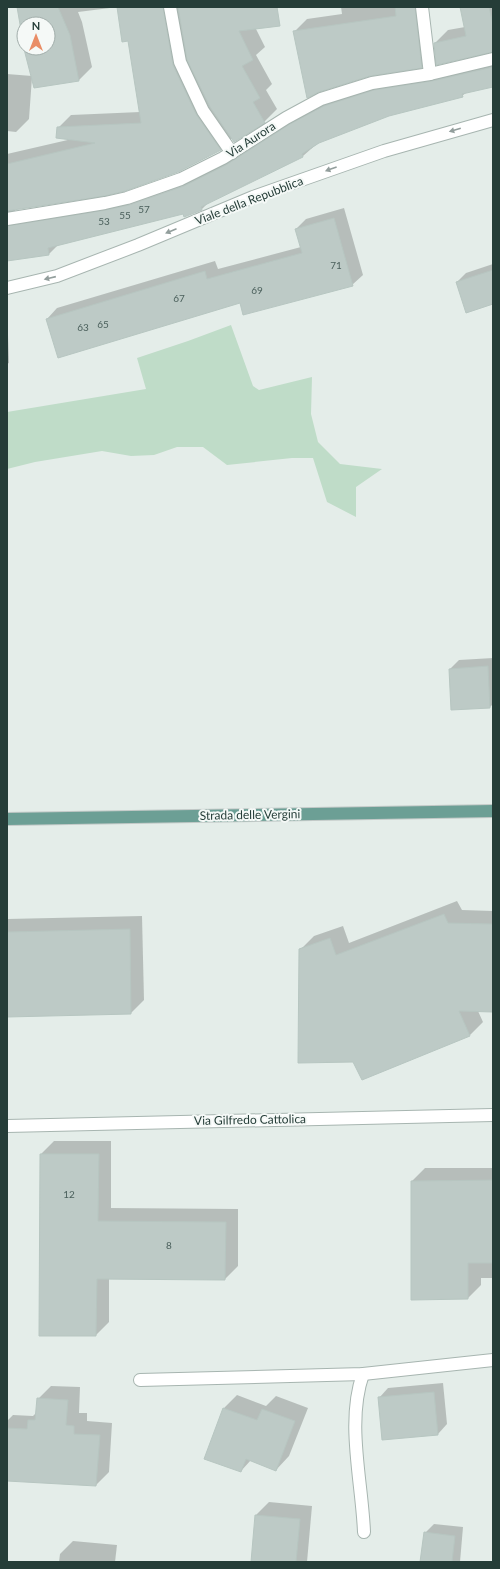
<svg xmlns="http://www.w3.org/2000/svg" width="500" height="1569" viewBox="0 0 500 1569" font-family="Lato,sans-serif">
<rect width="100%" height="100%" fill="#e4ede9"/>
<path fill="#bfdcc8" d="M231,325l22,61 6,4 53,-13 -1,37 7,28 22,22 42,5 -26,18v30l-29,-15 -14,-44h-21l-65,7 -24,-18h-26l-23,8 -23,1 -29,-5 -67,11 -28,7v-57l139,-23 -9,-31 51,-17z"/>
<g fill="#0003">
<path d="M18,7h100l-40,5 4,10 10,45 -13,13 -44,6 -3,-9 -3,42 -13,13 -9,-1v-57l25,2 -7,-28h23v-24h-24v19z"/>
<path d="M118,7h157l-20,20 10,20 -9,8 16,29 -6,6 11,19 -13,13 -32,16 -12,12 -206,59 3,4 126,-20 195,-100 155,-35v28l-26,6 -5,4 -73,19 -70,27 -16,14 -94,46 -7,7 -17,7 -1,-3 -125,31 -10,10 -42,6v-106l65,-15 -14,-11 13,-13 69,-3 -11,-72z"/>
<path d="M341,7h87l6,47 -13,13 -127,-35 13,-13 35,-5z"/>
<path d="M461,7h32v44l-58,-8 13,-13 17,-3z"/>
<path d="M344,208l19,67 -11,10 -111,17 -194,17 10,-11 158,-47 3,8 83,-22 -5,-18 10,-10z"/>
<path d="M493,264v39l-36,-21 9,-9z"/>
<path d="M7,307l2,56 -2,1z"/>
<path d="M493,658v46l-3,3 -40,-38 9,-9z"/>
<path d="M457,901l5,9 31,1v100h-15l5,11 -13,13 -108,44 -62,-129 14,-14 29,-10 6,17z"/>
<path d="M142,916l2,84 -13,13 -124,3v-97z"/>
<path d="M54,1141h57v67l127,1v57l-13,13 -116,-1v44l-13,13 -55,-181z"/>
<path d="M425,1168h68v110h-12v7l-13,13 -56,1v-118z"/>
<path d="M443,1383l4,41 -9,10 -55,5 -4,-41 9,-10z"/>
<path d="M51,1386l29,1 -1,26h8v8l25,2 -3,49 -13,13 -89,-5v-59l6,-6 20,1 4,-4 1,-13z"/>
<path d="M237,1395l29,11 10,-10 32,12 -19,48 -13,14 -25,-10 -10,11 -17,-63z"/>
<path d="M269,1502l43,4 -5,56h-55l4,-47z"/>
<path d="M434,1524l29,3 -3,35h-39l4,-29z"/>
<path d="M73,1541l44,4 -2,17h-56l1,-8z"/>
</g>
<g fill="#bdcac6" stroke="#b7c6c1" fill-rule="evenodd">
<path d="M17,7h41l12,28 9,46 -45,7 -9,-35zM24,24h24v24h-24z"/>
<path d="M117,7h46l10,58 23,49 25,36 -43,22 -53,19 -21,5 -97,15v-47l88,-21 -39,-5 1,-11 84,-4 -13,-82 -6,1z"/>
<path d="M178,7h99l3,19 -41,5 14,29 -11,6 18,32 -7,4 12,21 -31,19 -24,-35 -23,-47z"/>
<path d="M395,7h20l7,61 -52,8 -51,16 -12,6 -14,-67 103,-15z"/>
<path d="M460,7h29l4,17v28l-57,13 -2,-22 32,-7z"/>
<path d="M493,67v20l-31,7 1,3 -74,19 -70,27 -17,11 1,3 -102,50 1,3 -18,7 -1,-3 -135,34 1,7 -42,6v-35l99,-16 23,-5 55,-19 42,-21 64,-41 34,-18 50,-16 58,-9z"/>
<path d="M334,218l19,68 -110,29 -3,-12 -182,55 -12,-39 159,-48 2,8 95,-26 -7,-24z"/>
<path d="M493,270v34l-27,9 -10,-31z"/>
<path d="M488,666l2,42 -39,2 -2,-41z"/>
<path d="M444,914l4,9 45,1v88l-34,-1 11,25 -108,44 -9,-18 -55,1 1,-114 31,-11 6,17z"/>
<path d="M130,929l1,85 -124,3v-85z"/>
<path d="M40,1154h59l-1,67 128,1 -1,58 -128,-1 -1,57h-57z"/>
<path d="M493,1180v83h-25v36l-57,1v-119z"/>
<path d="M434,1392l4,43 -56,5 -4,-43z"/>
<path d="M37,1398l31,2 -2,25 8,1v8l26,1 -4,51 -89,-5v-53l20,1 1,-9h7z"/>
<path d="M223,1408l34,12 5,-11 33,12 -19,50 -30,-12 -5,13 -37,-13z"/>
<path d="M255,1515l45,4 -4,43h-45z"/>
<path d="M424,1532l31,4 -3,26h-32z"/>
</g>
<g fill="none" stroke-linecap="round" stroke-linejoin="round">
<defs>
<g id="minor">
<path d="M170,7l10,55 23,49 29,42"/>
<path d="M422,7l8,67"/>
<path d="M7,219l98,-16 22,-5 54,-19 42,-21 63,-40 35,-19 51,-16 58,-9 63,-15"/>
<path d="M7,288l50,-12 81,-31 115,-48 131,-46 109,-31"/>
<path d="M7,1126l486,-11"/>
<path d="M363,1374c-17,48 -1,107 1,158"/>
<path d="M140,1380l223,-6 130,-14"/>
</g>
<path id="major" d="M7,819l486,-8"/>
</defs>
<use href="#minor" stroke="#a7b5b0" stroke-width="14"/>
<use href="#major" stroke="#c2c9c7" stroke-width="14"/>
<use href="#minor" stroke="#fff" stroke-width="12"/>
<use href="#major" stroke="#6c9f95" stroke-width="12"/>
</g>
<defs><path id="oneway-solid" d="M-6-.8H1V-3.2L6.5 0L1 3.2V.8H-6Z"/></defs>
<g fill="#929e9c">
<use href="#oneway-solid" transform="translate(455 130) rotate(164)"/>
<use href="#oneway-solid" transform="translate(331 169) rotate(160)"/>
<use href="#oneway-solid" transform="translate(171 231) rotate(157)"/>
<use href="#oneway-solid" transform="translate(50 278) rotate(167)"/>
</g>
<g text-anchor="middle" stroke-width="4" stroke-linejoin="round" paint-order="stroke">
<g font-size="10" fill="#4b605c">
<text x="144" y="213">57</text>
<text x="125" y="219">55</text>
<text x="104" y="225">53</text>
<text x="336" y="269">71</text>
<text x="257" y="294">69</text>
<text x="179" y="302">67</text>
<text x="103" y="328">65</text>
<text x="83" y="331">63</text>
<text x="69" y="1198">12</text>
<text x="169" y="1249">8</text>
</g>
<g font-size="12" fill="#253d38" stroke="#f5f9f7">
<text transform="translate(251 140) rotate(-33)" y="4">Via Aurora</text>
<text transform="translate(249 201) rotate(-21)" y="4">Viale della Repubblica</text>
<text transform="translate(250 815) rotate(-1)" y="4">Strada delle Vergini</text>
<text transform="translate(250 1120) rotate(-1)" y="4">Via Gilfredo Cattolica</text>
</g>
</g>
<rect width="500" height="1569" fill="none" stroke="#253d38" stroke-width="16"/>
<g transform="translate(36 36)"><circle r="19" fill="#f5f9f7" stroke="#a2aeab"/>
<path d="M0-3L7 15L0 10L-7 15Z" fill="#e98d66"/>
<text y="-6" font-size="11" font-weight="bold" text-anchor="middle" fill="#253d38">N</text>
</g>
</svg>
